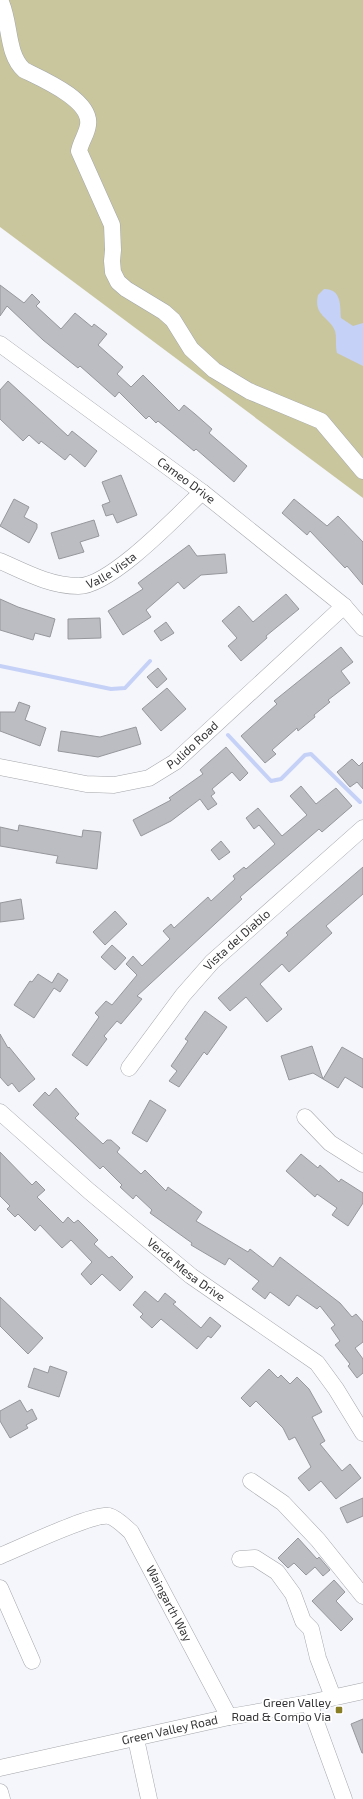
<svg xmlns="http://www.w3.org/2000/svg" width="363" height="1799" viewBox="0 0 363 1799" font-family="'Exo 2',sans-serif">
<rect width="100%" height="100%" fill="#f5f6fb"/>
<path fill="#c9c69e" d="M0,0h363v498l-363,-271z"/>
<path fill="#c5d1f6" d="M324,289c18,0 16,17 17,29l12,8 10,-3v43l-26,-13c-2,-7 0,-15 -2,-22 -5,-14 -22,-15 -17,-36z"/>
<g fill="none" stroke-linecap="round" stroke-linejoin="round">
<g stroke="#c5d1f6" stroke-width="4">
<path d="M0,666l111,23 14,-1 25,-27"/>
<path d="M228,735l43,46 10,-2 24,-24 6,-1 49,48"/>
</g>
</g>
<g fill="#bcbdc2" stroke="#96979c">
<path d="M0,285l24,18 8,-9 8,8 -4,4 25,23 14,-16 17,14 2,-3 13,10 -9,11 25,22 -6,7 14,13 12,-12 36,36 5,-6 11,9 17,15 -3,4 38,33 -13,16 -38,-33 -2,2 -36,-30 -2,2 -7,-7 -3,3 -27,-27 -4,5 -35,-31 -2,2 -35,-28 -36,-34 -7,10z"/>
<path d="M8,381l60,55 4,-5 25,20 -12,16 -15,-13 -5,6 -24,-19 -2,3 -10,-9 -6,6 -23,-22v-29z"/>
<path d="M121,475l16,40 -20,8 -4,-9 -7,2 -4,-11 8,-3 -8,-20z"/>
<path d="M14,499l15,8 -5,10 13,7v4l-8,15 -29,-17z"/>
<path d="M294,499l33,27 11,-10 25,26v43l-16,-19 -2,2 -35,-37 -3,4 -25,-22z"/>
<path d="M94,520l5,16 -19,6 4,10 -25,7 -8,-26z"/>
<path d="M189,545l8,11 28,-2 2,19 -26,2 -17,14 -6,-7 -32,28 5,7 -28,18 -15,-24 35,-22 -5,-6z"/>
<path d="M286,594l13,15 -33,27 1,2 -26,23 -13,-15 9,-8 -15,-17 17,-15 14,16z"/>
<path d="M0,599l18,8 37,12 -5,18 -15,-4 -2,7 -33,-10z"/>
<path d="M100,618l1,20 -33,1v-20z"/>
<path d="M166,622l8,11 -13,8 -7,-10z"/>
<path d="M341,647l12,15 -12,9 9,12 -22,17 2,2 -16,13 1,2 -17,14 -1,-3 -25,22 4,4 -11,9 -24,-27 36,-32 -3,-3z"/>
<path d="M158,668l9,11 -10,9 -10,-11z"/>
<path d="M167,688l19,21 -25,22 -19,-22z"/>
<path d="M19,702l11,4 -5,14 21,8 -6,18 -40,-15v-19h15z"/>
<path d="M136,727l5,17 -43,13 -40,-6 3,-20 39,6z"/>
<path d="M226,747l22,26 -8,8 -8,-9 -20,17 3,4 -4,3 6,8 -9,6 -8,-11 -29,22 -30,15 -8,-16 38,-20 -2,-2 34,-24 -3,-4z"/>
<path d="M352,759l7,7 4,-4v27l-6,-7 -7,5 -13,-15z"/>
<path d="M301,786l15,18 20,-16 16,18 -30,26 -3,-3 -79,68 2,2 -105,97 5,3 -21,25 -4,-3 -13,15 3,3 -20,27 -15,-11 27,-38 -4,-4 11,-12 6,4 25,-30 -11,-11 7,-8 9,10 28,-27 -7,-8 8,-7 3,4 34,-31 3,4 24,-22 -2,-3 11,-9 2,2 29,-25 -16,-19 -5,4 -8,-11 12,-10 24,28 25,-21 -17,-19z"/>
<path d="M19,825l63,12 1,-7 18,2 -4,37 -41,-6 2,-7 -58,-10v-19l18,4z"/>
<path d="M221,841l9,11 -11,8 -8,-10z"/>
<path d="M363,867v27l-37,32 6,7 -43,39 -7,-8 -22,20 22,25 -15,13 -21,-25 -16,14 -12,-13 70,-63 -2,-2z"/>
<path d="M21,899l3,20 -24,3v-19z"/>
<path d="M115,911l12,13 -22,21 -12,-13z"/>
<path d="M112,945l14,13 -11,12 -14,-13z"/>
<path d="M58,973l10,7 -8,12 -6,-4 -20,30 -20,-13 16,-24 2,1 6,-8 14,9z"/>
<path d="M205,1011l22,16 -20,28 -3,-3 -25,35 -10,-6 8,-10 -6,-5 17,-25 -3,-2z"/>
<path d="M0,1034l8,14 1,-1 26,32 -16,13 -7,-9 -4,3 -8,-9z"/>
<path d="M312,1046l11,33 -10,-6 -24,7 -8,-24z"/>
<path d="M342,1047l21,12v29l-18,-11 -7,11 -15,-9z"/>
<path d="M56,1088l23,26 -4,4 28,26 4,-4h4l9,8 -3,4 24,22 4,-4 21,21 2,-4 34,25 -6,9 52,31 2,-3 23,18 7,-10 60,46 12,14 4,-3 7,8v20l-8,6 8,11v14l-6,5 -9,-12 2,-2 -15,-19 5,-4 -9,-13 4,-3 -15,-19 -3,3 -20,-14 -8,11 -19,-14 -5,7 -13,-10 7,-8 -30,-23 -4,7 -34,-20 1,-2 -42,-30 2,-3 -16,-15 -3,4 -13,-12 2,-2 -19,-19 -3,3 -67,-64 12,-13 4,4z"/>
<path d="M150,1100l16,10 -19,32 -15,-9z"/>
<path d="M0,1152l32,33 4,-4 9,9 -8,7 26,26 5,-6 6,6 4,-3 20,20 -4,4 15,14 3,-2 21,21 -13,14 -18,-17 -11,11 -10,-11 11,-12 -21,-22 -9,8 -22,-23 -5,6 -17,-17 -3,3 -8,-8 3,-3 -10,-10z"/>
<path d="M301,1154l17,14 2,-3 19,17 2,-3 22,14v10l-15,23 -16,-11 5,-7 -20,-14 -2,3 -29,-26z"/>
<path d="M145,1291l13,11 7,-9 11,9 -3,2 28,24 9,-11 11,9 -10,12 -3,-2 -11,13 -36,-30 -9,9 -12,-11 3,-3 -10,-9z"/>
<path d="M0,1297l43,41 -15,16 -28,-28z"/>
<path d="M50,1366l17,6 -8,25 -31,-10 6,-19 14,5z"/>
<path d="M269,1369l9,9 3,-3 9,9 7,-7 12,12 13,23 -10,5 13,24 -5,3 22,27 8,-7 11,14 -25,21 -15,-18 -12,10 -11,-13 13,-11 -16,-30 -6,3 -6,-12 -27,-27 -6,6 -9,-9z"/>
<path d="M20,1400l7,12 5,-3 5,10 -11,6 2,3 -18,10 -10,-17v-10z"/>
<path d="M363,1498v18l-16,7 -7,-15z"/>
<path d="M298,1538l19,21 2,-2 11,13 -7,6 -8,-9 -9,8 -12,-12 -6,5 -10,-10z"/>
<path d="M334,1580l11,12 -9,9 17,18 -12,12 -29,-30z"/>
<path d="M363,1719v34h-1l-11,-29z"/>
</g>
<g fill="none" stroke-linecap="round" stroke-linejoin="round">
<defs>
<g id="minor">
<path d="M0,0c11,22 6,54 24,70 18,9 68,30 64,55 -1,9 -7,16 -9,26l33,74 1,25 -1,11 1,11 5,10 8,7 38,23 9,8 18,29 23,21 35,21 72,30 42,50"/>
<path id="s1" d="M0,344l202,148 142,114 19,22"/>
<path id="s2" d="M0,561c25,11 50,25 78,25 32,1 100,-71 124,-94"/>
<path id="s3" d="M0,767l86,17 28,1 35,-7 26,-16 169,-156"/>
<path id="s4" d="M129,1068l54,-73 29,-33 151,-134"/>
<path id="s5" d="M0,1112l89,79 102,85 126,87 19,26 27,44"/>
<path d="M305,1117l25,26 33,21"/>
<path d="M251,1481l32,22 35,37 45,56"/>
<path id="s6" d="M0,1556c20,-8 92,-43 109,-40 8,2 16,11 22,16l98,185"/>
<path d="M240,1559l15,-1 22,14 16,22 10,27 8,8 7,29 15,39"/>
<path d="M0,1588l32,73"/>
<path d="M309,1703l35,96"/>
<path d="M136,1739l13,60"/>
<path id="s7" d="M0,1768l229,-51 80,-14 54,-12"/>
<path d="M0,1792l2,7"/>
</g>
</defs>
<use href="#minor" stroke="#a4a6aa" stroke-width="17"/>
<use href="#minor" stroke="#fff" stroke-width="16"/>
</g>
<rect fill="#877e25" stroke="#fff" stroke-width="1.5" x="335" y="1706" width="8" height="8" rx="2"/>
<g text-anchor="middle" stroke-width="3.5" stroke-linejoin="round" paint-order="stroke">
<g font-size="12" fill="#353537" stroke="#fff">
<text dy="4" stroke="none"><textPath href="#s1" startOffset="231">Cameo Drive</textPath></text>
<text dy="4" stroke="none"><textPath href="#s2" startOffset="120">Valle Vista</textPath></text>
<text dy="4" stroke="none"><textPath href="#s3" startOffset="206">Pulido Road</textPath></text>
<text dy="4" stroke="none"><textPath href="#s4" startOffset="168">Vista del Diablo</textPath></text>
<text dy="4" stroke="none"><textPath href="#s5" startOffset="244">Verde Mesa Drive</textPath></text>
<text dy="4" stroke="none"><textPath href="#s6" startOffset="225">Waingarth Way</textPath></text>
<text dy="4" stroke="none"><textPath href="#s7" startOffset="174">Green Valley Road</textPath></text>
</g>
<g font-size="12" fill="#353537" stroke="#fff" text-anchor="end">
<text x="331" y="1707">Green Valley<tspan x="331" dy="14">Road &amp; Compo Via</tspan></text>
</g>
</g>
</svg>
